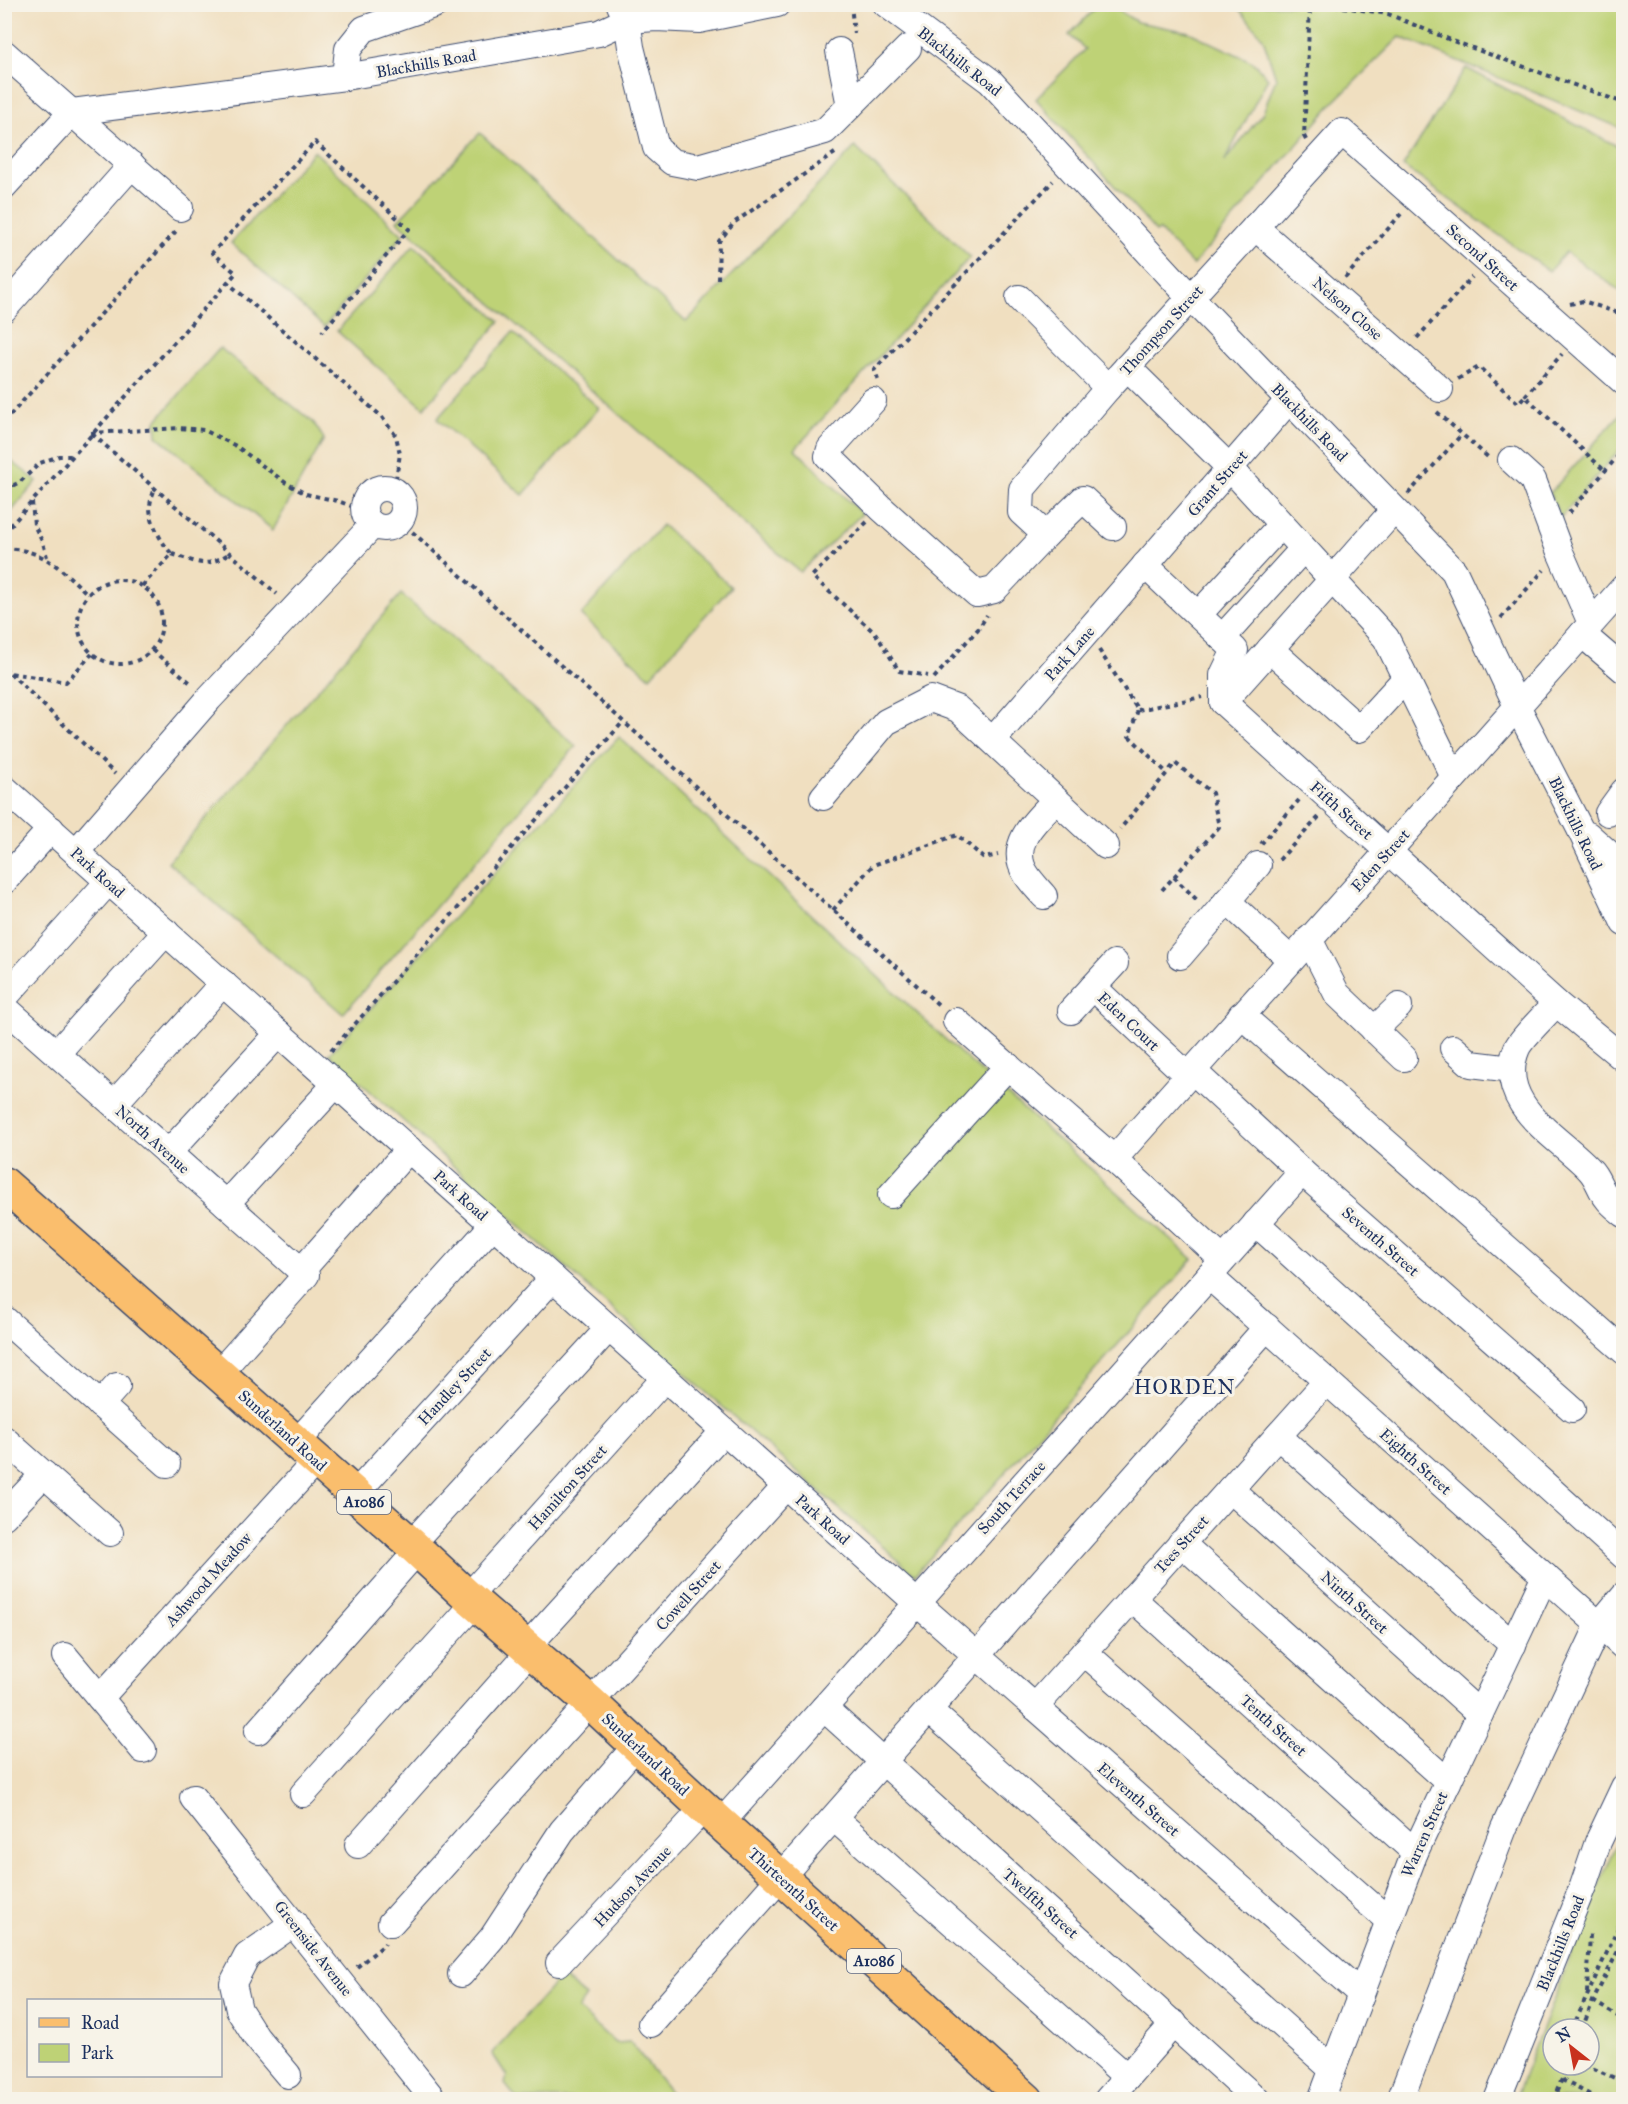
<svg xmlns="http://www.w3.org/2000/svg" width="1628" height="2104" viewBox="0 0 1628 2104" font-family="'IM FELL Great Primer',serif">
<rect width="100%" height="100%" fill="#f7f3e8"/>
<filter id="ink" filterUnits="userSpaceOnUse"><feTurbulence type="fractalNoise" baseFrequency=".0167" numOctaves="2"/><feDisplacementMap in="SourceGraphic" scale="12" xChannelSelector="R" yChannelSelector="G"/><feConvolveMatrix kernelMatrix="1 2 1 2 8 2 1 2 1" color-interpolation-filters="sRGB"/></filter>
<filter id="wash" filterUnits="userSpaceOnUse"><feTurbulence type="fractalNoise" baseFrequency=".008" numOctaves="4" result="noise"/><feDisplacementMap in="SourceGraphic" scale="24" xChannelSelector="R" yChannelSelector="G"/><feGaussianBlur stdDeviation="1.35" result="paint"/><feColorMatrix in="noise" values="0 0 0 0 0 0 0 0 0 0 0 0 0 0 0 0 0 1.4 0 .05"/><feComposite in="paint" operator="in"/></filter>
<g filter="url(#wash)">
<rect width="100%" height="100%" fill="#f0dfc0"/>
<g fill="#bed276" stroke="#6c806a" stroke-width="1.5" fill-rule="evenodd">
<path d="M1098,5h12l27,17 52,10 64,30 15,16 -44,84 39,-49 13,-35 -13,-40 -27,-33h387v124l-223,-92 -66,65 -141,163 -34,-35 -3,2 -120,-133 49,-50 -16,-14z"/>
<path d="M1466,68l157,81v144l-57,-41 -17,19 -146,-105z"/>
<path d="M480,133l206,189 169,-175 115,110 -175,192 67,65 -62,58 -403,-351z"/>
<path d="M314,151l89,84 -79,92 -93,-84z"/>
<path d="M414,245l86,76 -76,87 -87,-77z"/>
<path d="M513,332l86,76 -76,87 -86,-76z"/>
<path d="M220,348l94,75 10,16 -51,91 -116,-94 -1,-15z"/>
<path d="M1623,411v35l-63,72 -10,-25z"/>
<path d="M5,456l32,25 -32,38z"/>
<path d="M662,525l69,62 -81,90 -69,-62z"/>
<path d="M401,594l175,152 -233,268 -175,-152z"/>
<path d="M619,737l339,314 235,208 -278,316 -246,-215 -340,-306z"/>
<path d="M1623,1831l1,93 -4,7 4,2 -1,166h-108l79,-204zM1553,2029h36v36h-36z"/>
<path d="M561,1976l25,21 -8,12 37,34 15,-1 46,57h-159l-12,-15 2,-8 -15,-23z"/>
</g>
</g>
<g filter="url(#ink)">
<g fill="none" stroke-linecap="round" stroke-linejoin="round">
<defs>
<g id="minor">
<path d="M886,4l104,77 200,216 264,274 63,135 62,121 45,96"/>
<path d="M620,5l7,15 4,27 25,101 16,14 26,5 127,-36 83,-83"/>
<path d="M839,51l11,55"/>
<path d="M4,53l176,155"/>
<path d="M345,77l3,-28 16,-20 72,-25"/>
<path d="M4,186l68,-74 273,-35 254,-44 28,-13 29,-2 43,2 78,-16"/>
<path d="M1255,227l185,162"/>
<path d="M1019,298l89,90"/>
<path d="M4,309l128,-144"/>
<path d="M1127,367l103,101 156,170 68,139"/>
<path d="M873,401l-43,48 -2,7 53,52 96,86 17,-4 52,-55 37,-36 30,28"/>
<path d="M1511,460l22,20 27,72 31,71"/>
<circle cx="384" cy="508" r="20"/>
<path d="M1046,535l-25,-23 1,-23 86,-101 234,-256 282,250"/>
<path d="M1145,565l90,85 -12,25v27l333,301 68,56"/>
<path d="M1198,615l83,-90"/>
<path d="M1582,634l42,36"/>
<path d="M1222,638l81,-89"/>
<path d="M1270,649l89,80 47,-51"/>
<path d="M1223,702l171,-192"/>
<path d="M993,740l296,-340"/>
<path d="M4,788l913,815 444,391"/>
<path d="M823,797l63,-75 45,-23 27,10 148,137"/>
<path d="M1608,813l16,-22"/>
<path d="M1588,835l36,32"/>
<path d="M76,852l133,-153 164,-174"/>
<path d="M4,881l47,-52"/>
<path d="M1044,896c-6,-7 -13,-14 -18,-22 -19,-29 10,-54 29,-73"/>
<path d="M1227,901l64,59"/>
<path d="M1309,939l28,55 67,64"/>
<path d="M1180,956l78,-91"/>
<path d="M1093,987l22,-24"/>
<path d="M4,998l105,-117"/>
<path d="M1556,1003c-9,11 -34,34 -39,45 -24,57 43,89 73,122 8,8 10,20 17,28 4,6 11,11 17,16"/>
<path d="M4,1007l302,268 -87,98"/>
<path d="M1071,1011l22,-24 94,88"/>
<path d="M1241,1015l383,336"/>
<path d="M956,1021l149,130 118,109"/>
<path d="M1374,1030l25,-24"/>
<path d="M1453,1048l18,16 41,5"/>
<path d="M57,1053l109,-121"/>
<path d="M1192,1070l110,102 270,237"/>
<path d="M114,1104l109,-121"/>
<path d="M168,1153l111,-120"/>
<path d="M1114,1159l510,-572"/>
<path d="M891,1195l117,-129"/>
<path d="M226,1204l110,-120"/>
<path d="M1256,1223l368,333"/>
<path d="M301,1271l108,-122"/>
<path d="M1209,1276l415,371"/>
<path d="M4,1319l163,145"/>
<path d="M100,1405l17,-19"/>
<path d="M1278,1436l235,209"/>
<path d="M4,1439l106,94"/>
<path d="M297,1442l196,-217"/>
<path d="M1230,1489l250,225"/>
<path d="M355,1494l198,-216"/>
<path d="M4,1516l40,-42"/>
<path d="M1181,1543l267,239"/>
<path d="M411,1544l198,-216"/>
<path d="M468,1597l197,-219"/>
<path d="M1132,1598l283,254"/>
<path d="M527,1647l197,-216"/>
<path d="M1084,1652l305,269"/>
<path d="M65,1656l78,94"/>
<path d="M100,1698l216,-237"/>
<path d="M1035,1707l292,-326"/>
<path d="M824,1708l433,392"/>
<path d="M929,1710l403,359"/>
<path d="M258,1731l160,-181"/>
<path d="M303,1794l172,-191"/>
<path d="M193,1798l241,302"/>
<path d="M834,1818l293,259"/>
<path d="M721,1823l581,-651"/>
<path d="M358,1845l173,-195"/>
<path d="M391,1923l395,-437"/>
<path d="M559,1963l145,-155"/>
<path d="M461,1974l31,-36 70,-107 74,-85"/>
<path d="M651,2024l616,-697"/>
<path d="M288,2075l-32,-38 -17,-27 -6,-27 14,-27 47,-33"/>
<path d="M1107,2100l67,-77"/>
<path d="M1321,2100l94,-248 130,-276"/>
<path d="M1400,2100l104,-272 95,-203 25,-30"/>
<path d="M1497,2100l86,-214 15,-44 26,-55"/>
</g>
<path id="major" d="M4,1184l407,360 57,53 123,106 113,105 323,292"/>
</defs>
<use href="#minor" stroke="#3b496d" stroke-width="28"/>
<use href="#major" stroke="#3b496d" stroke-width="36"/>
<g stroke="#3b496d" stroke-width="4" stroke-dasharray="4.5 4.5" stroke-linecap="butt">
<path d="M851,4l3,30"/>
<path d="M1307,4l30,2 51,8 65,27 171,62"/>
<path d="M1306,140l-2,-4 6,-130"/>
<path d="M1345,278l56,-64"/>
<path d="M718,279l1,-38 16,-19 100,-69"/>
<path d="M226,281l155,135 15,20 4,18 -6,36"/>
<path d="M1570,304l13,-3 41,14"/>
<path d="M1417,338l55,-61"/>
<path d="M1458,379l21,-12 39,36 7,-7 80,75"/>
<path d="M878,380l-4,-10 179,-189"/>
<path d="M1525,396l37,-42"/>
<path d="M1437,412l53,47"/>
<path d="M4,422l173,-192"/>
<path d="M91,433l88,-5 25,2 32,16 50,37 20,11 32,7 21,8"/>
<path d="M92,434l185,160"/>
<path d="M4,483l10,2 6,-3 20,-19 19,-7h12"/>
<path d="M1408,494l54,-60"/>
<path d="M32,502l2,23 9,18 4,14"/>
<path d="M1569,513l55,-64"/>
<path d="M399,520l542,487"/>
<path d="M867,522l-55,54 64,58 23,37 29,5"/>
<path d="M4,533l232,-260 -24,-20 103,-111 94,87 -87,103"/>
<path d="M4,548c42,2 55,20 84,46"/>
<path d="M172,554c28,9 32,15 58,-1"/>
<circle cx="120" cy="622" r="42"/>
<path d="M142,586l30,-32c-10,-10 -22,-32 -22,-47 0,-6 3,-13 5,-19"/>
<path d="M1501,618l43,-48"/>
<path d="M152,650l41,35"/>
<path d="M1099,650l39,60 -9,26 38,37 -47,56"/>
<path d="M4,668l6,5 56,9 26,-28"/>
<path d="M10,673l105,101"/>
<path d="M934,678l45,-50 8,-13"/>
<path d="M1138,710l64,-13"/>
<path d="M1261,844l38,-44"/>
<path d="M1279,860l40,-43"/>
<path d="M1174,877l25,25"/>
<path d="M1162,890l57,-63 -7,-34 -37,-30 -8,10"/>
<path d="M833,910l40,-45 84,-30 27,23 14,-3"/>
<path d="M331,1051l292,-329"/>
<path d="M357,1967l27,-22 1,-2"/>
<path d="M1587,1993l3,-59"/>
<path d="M1593,2001l29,18"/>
<path d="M1624,2016l-4,11 4,9"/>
<path d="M1572,2029l52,-114"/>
<path d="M1582,2029l11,-28 31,-62"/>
<path d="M1585,2065l39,17"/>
<path d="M1618,2079l6,-13"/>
<path d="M1562,2080l38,20"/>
<path d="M1553,2100l15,-35"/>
</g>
<use href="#minor" stroke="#fff" stroke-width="26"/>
<use href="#major" stroke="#fabe6d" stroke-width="33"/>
</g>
</g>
<g text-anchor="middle" stroke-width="6" stroke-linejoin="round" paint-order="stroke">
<g fill="#f7f3e8" stroke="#5d6a87" stroke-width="1.5">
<rect x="337" y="1490" width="54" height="24" rx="4.5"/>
<rect x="847" y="1949" width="54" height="24" rx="4.5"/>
</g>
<g font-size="15" font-weight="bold" fill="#1b2f5e">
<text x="364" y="1507">A1086</text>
<text x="874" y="1966">A1086</text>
</g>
<g font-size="16" fill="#1b2f5e" stroke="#f7f3e8">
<text transform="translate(960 61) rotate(38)" y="6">Blackhills Road</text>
<text transform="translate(426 63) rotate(-10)" y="6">Blackhills Road</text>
<text transform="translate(1483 257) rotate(42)" y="6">Second Street</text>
<text transform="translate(1348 308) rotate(41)" y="6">Nelson Close</text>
<text transform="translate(1161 330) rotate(-48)" y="6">Thompson Street</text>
<text transform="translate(1310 422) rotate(46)" y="6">Blackhills Road</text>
<text transform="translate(1217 483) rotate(-49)" y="6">Grant Street</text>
<text transform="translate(1069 653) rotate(-49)" y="6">Park Lane</text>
<text transform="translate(1342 810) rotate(42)" y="6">Fifth Street</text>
<text transform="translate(1576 823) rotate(64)" y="6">Blackhills Road</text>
<text transform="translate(1380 860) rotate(-48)" y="6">Eden Street</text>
<text transform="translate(98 872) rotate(42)" y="6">Park Road</text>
<text transform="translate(1129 1021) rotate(43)" y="6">Eden Court</text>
<text transform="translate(153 1139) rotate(42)" y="6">North Avenue</text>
<text transform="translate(461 1195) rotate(42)" y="6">Park Road</text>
<text transform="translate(1381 1241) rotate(41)" y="6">Seventh Street</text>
<text transform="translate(454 1386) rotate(-47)" y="6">Handley Street</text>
<text transform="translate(283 1430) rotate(42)" y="6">Sunderland Road</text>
<text transform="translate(1416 1461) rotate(42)" y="6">Eighth Street</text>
<text transform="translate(567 1487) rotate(-48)" y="6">Hamilton Street</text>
<text transform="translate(1011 1497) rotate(-48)" y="6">South Terrace</text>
<text transform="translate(823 1519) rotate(42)" y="6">Park Road</text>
<text transform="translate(1181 1544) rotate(-48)" y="6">Tees Street</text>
<text transform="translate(208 1579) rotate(-48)" y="6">Ashwood Meadow</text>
<text transform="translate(688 1595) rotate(-48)" y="6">Cowell Street</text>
<text transform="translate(1355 1602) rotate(42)" y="6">Ninth Street</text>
<text transform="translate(1274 1725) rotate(42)" y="6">Tenth Street</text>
<text transform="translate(646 1754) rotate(43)" y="6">Sunderland Road</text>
<text transform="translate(1139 1799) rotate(41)" y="6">Eleventh Street</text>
<text transform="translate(1424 1834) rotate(-66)" y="6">Warren Street</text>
<text transform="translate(632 1886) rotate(-47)" y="6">Hudson Avenue</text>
<text transform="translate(794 1889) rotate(42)" y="6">Thirteenth Street</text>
<text transform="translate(1041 1903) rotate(42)" y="6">Twelfth Street</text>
<text transform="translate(1560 1943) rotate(-68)" y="6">Blackhills Road</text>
<text transform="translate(314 1948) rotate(52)" y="6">Greenside Avenue</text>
</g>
<g font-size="20" letter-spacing="1.5" fill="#1b2f5e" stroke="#f7f3e8">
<text x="1185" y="1394">HORDEN</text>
</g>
</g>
<rect width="1628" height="2104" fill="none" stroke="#f7f3e8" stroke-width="24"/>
<rect x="27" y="1999" width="195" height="78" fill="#f7f3e8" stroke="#9fa5b1" stroke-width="1.5"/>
<rect x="39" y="2018" width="30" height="9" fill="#fabe6d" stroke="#9fa5b1" stroke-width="1.5"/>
<text x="81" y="2029" font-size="18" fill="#1b2f5e">Road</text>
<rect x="39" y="2044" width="30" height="18" fill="#bed276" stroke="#9fa5b1" stroke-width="1.5"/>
<text x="81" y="2059" font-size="18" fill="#1b2f5e">Park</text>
<g transform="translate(1571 2047) rotate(329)"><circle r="28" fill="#f7f3e8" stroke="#9fa5b1" stroke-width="1.5"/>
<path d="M0-4.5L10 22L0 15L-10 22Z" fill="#c8321e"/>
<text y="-9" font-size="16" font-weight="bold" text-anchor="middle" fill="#1b2f5e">N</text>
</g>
</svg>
